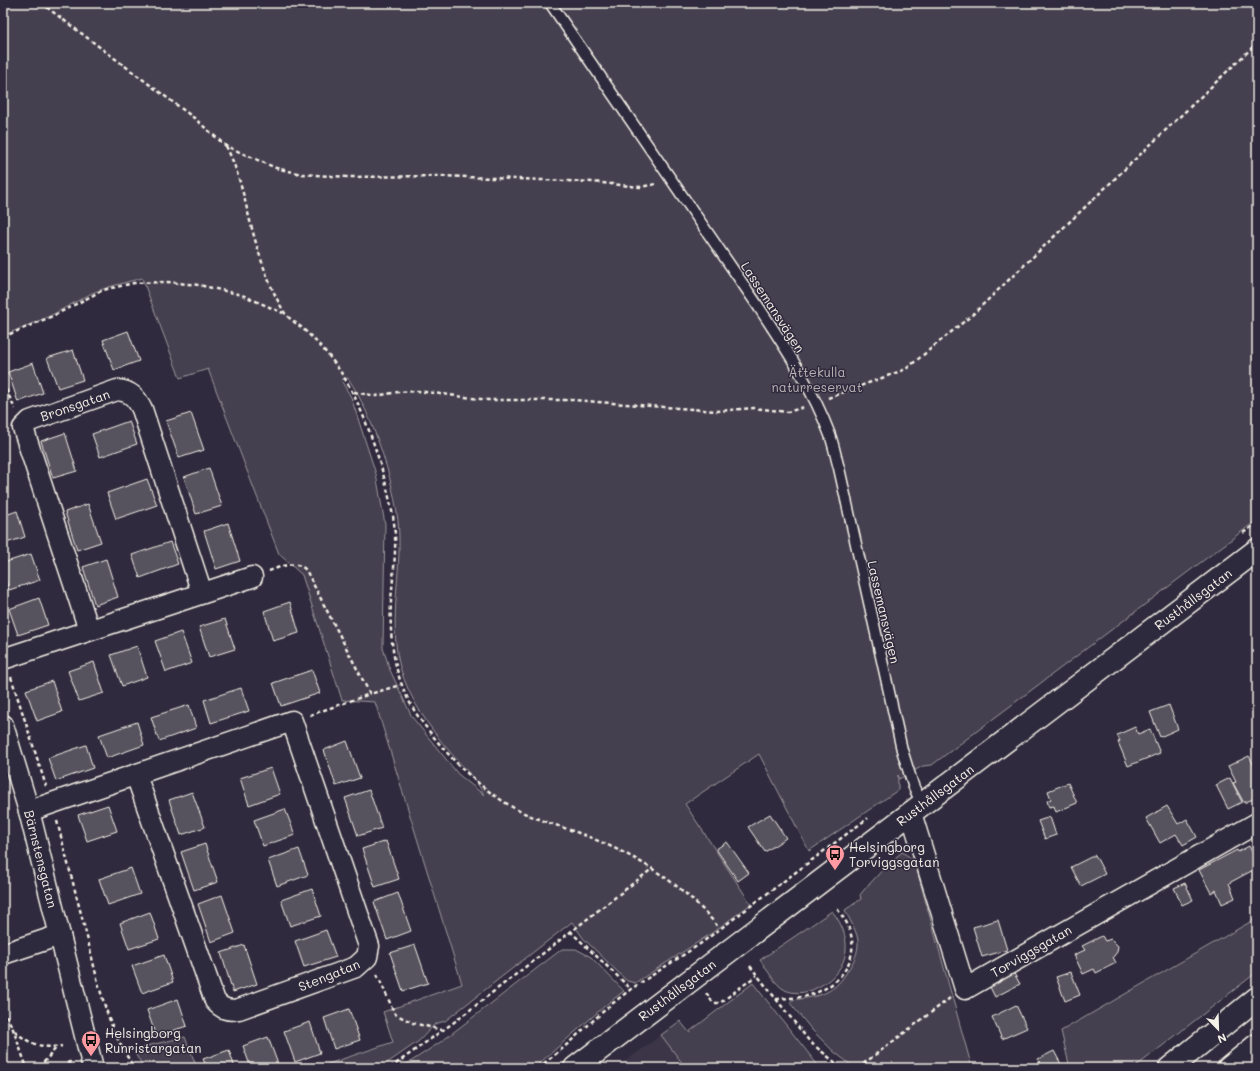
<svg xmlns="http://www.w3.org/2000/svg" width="1260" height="1071" viewBox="0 0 1260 1071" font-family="Mali,sans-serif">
<rect width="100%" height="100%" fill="#2f2a3d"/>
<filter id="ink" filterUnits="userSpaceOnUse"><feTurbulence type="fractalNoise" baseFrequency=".025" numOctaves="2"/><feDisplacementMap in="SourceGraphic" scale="8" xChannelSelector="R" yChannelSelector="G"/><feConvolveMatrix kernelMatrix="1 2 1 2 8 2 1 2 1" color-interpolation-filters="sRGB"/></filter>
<g filter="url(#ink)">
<path fill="#3b3647" d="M661,1035l25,33h-70z"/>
<g fill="#454050" stroke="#9c989c" fill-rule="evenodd">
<path d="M3,3h1254v517l-325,245 -9,1 -24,13 -1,-4v15l-89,61 -50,-97 -74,50 66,100 -39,29 -77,50 -8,-2 -44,-43 -11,-16 -127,99 -10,3 -16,17 -39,27h-64l77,-26 -10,-30 79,-28 -87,-282 -33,-2 -40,-125 -23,-21 -71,-185 -28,9 -38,-100 -33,9 -17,6 -42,23 -45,19 -2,-5zM348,378c25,37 51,115 51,160 1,43 -10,87 1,129 9,32 29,60 50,85 12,14 26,27 34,43l-26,-21 -46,-57 -22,-47 -7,-22 2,-124 -9,-50 -25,-77 -10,-17z"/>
<path d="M902,852l12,8 2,7 56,201h-117l-22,-17 -21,-21 -22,-27 2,-3c29,-4 42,-5 58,-33 4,-6 8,-15 8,-23 1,-10 -9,-25 -13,-34l16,-11 -1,-4 3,-4 25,-27z"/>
<path d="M832,911c25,31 16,64 -20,79 -8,3 -19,4 -27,0 -10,-5 -18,-21 -25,-30z"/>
<path d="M1257,918v54l-123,96h-64l-9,-37z"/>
<path d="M562,949h14l15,8 33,34 -18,14 -72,63h-133l41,-27z"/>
<path d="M753,983l67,85h-134l-25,-33 19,-14 9,11z"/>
<path d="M185,1037l12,31h-52l-10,-14 11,-8z"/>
</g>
<g fill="#56525f" stroke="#f4f1e8">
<path d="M128,331l11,30 -25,9 -11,-30z"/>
<path d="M73,350l10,30 -25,8 -11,-30z"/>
<path d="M33,363l10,30 -25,9 -10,-30z"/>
<path d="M191,413l13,37 -25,8 -13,-37z"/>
<path d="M129,421l8,23 -37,13 -8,-23z"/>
<path d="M65,433l12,38 -24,7 -12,-37z"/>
<path d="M209,468l13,38 -26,8 -12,-37z"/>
<path d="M147,479l10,26 -41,14 -9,-26z"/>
<path d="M88,504l13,38 -24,8 -12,-38z"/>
<path d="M17,511l8,26 -22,7v-28z"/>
<path d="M228,523l12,38 -24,8 -12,-38z"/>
<path d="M170,542l8,22 -38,14 -8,-23z"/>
<path d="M31,554l9,26 -31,10 -6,-18v-9z"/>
<path d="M106,559l12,38 -23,8 -12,-38z"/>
<path d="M39,598l9,27 -30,10 -9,-26z"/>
<path d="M290,602l9,31 -26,8 -9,-30z"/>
<path d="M225,619l10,30 -26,8 -10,-30z"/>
<path d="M181,632l11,31 -26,9 -11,-31z"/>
<path d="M137,646l10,31 -25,9 -11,-31z"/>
<path d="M94,662l10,31 -25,8 -11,-30z"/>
<path d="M312,670l8,23 -39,13 -8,-23z"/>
<path d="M52,681l10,31 -25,9 -11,-31z"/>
<path d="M241,688l8,23 -38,12 -7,-23z"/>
<path d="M189,705l7,23 -37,13 -8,-24z"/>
<path d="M1169,705l9,24 -18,8 -10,-25z"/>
<path d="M137,722l7,23 -37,13 -8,-23z"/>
<path d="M1135,727l3,7 12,-5 10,24 -32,13 -10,-24 2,-1 -3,-6z"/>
<path d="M347,741l13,37 -24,8 -12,-36z"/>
<path d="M86,745l7,23 -37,13 -8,-23z"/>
<path d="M1249,756l8,15v26l-13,6 -11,-20 3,-1 -8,-16z"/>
<path d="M271,768l9,26 -31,11 -9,-27z"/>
<path d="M1230,778l12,24 -14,7 -12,-24z"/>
<path d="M1068,783l9,20 -21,9 -2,-6 -5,1 -2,-6 4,-2 -3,-8z"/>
<path d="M369,790l13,38 -24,8 -13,-38z"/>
<path d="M192,792l13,35 -24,8 -12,-35z"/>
<path d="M108,805l9,26 -30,10 -9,-26z"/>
<path d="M1167,806l11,18 9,-5 10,18 -14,8 -7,-11 -16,9 -14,-25z"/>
<path d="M285,809l10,26 -32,11 -9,-26z"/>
<path d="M770,814l16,24 -21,14 -17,-25z"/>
<path d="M1050,817l6,18 -11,4 -7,-18z"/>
<path d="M386,841l13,38 -24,8 -13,-38z"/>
<path d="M727,842l22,31 -11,8 -22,-32z"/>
<path d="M205,844l13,38 -24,8 -13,-38z"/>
<path d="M1249,846l8,16v6l-28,15 6,15 -13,6 -6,-14 -5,3 -12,-23 38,-20 1,2z"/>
<path d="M299,849l9,26 -31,11 -9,-26z"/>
<path d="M1095,855l10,19 -24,12 -10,-19z"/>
<path d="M131,868l9,26 -32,11 -9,-26z"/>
<path d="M1185,883l8,17 -11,5 -8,-17z"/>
<path d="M312,889l9,27 -31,10 -9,-26z"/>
<path d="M398,893l13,38 -24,9 -13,-38z"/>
<path d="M222,895l13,38 -24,9 -13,-38z"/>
<path d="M150,912l9,27 -30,10 -9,-26z"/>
<path d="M3,917l3,9 -3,1z"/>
<path d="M998,920l9,30 -25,7 -9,-30z"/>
<path d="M326,930l10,27 -32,10 -9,-26z"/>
<path d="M1102,936l3,5 6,-2 7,7 -1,6 -4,5 3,6 -20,10 -2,-4 -11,5 -9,-19 11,-5 -3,-4z"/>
<path d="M244,945l13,39 -24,8 -12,-39z"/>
<path d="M415,945l13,38 -25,8 -13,-38z"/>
<path d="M164,955l9,27 -31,11 -10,-27z"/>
<path d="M1012,970l8,14 -25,13 -7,-14z"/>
<path d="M1071,972l9,23 -15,6 -9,-24z"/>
<path d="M178,999l9,27 -31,10 -9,-26z"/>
<path d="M1016,1005l11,23 -25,11 -10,-22z"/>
<path d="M349,1009l11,31 -26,9 -10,-31z"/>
<path d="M310,1022l10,31 -25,9 -11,-31z"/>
<path d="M268,1037l11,30 -28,1 -8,-22z"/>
<path d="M229,1050l6,18h-28l-4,-9z"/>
<path d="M1054,1051l9,17h-21l-4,-9z"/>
</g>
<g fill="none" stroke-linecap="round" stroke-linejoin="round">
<defs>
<path id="lane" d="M550,3l208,303c27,41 55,83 72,129 4,11 6,23 9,33l63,282 11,35 9,20"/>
<g id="street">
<path d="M89,630l-66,-202 7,-7 87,-31c13,1 19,7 25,19l60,184"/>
<path d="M3,659l249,-82"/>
<path d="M3,725l26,86 64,257"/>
<path d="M29,811l263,-90 77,225 -2,11 -11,10 -117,42c-11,2 -17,0 -24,-8l-79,-226"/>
<path d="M911,813l54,176 292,-166"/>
<path d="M3,954l57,-19"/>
</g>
<path id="secondary" d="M575,1068l682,-518"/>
<g id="highway">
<path d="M1170,1068l87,-70"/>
<path d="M1229,1068l28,-23"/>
</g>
</defs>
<use href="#lane" stroke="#f4f1e8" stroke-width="13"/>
<use href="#street" stroke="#f4f1e8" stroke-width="23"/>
<use href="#secondary" stroke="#f4f1e8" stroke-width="25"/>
<use href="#highway" stroke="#f4f1e8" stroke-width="25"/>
<g stroke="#f4f1e8" stroke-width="2.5" stroke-dasharray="4 3" stroke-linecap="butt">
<path d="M41,3l153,115 32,28 50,22 25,6 46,3 94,-1 152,6 47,5 17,-3"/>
<path d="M226,146c15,30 19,58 28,90 7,25 16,52 29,74 3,7 12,12 18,17 11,10 22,21 31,33 30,37 52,109 61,156 5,29 0,57 -2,85 -2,43 4,83 29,118 26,36 56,67 94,89 22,12 47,18 70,27 51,20 99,48 134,92"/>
<path d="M3,337l52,-22 48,-25 31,-7 33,-1 32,3 43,10 41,18"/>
<path d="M3,383l12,26"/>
<path d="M354,392l22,4 22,-4 20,-1 70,9h85l144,11 37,-3 34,4 16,-5"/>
<path d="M828,398l78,-29 66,-54 285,-272"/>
<path d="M1243,533l14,-10"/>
<path d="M269,571c12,-4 26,-12 37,-1l64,124 30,-9"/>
<path d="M11,677l35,109"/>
<path d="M310,715l60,-21"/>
<path d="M57,821c10,39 20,77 30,116 11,45 20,93 48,131"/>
<path d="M570,931l61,58"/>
<path d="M750,966l60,76 32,26"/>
<path d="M377,974l18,40 18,9 29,7"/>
<path d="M706,995l1,-1 6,9h7l37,-28"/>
<path d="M776,999c11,-1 24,-1 34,-4 30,-9 52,-37 38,-69 -2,-6 -8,-12 -11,-18"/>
<path d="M3,1009l10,20 14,39"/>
<path d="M15,1031c13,13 29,18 47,15"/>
<path d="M67,1063l6,-2"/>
<path d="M39,1068l18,-21"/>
<path d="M390,1068l67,-48 196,-152"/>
<path d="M538,1068l24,-19 46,-42 23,-18 69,-45 168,-126"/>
<path d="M858,1068l92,-70"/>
</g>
<use href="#lane" stroke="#2f2a3d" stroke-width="10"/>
<use href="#street" stroke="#2f2a3d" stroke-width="20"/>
<use href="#secondary" stroke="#2f2a3d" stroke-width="22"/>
<use href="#highway" stroke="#2f2a3d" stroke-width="22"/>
</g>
</g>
<defs>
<symbol id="bus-pin" viewBox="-11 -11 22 30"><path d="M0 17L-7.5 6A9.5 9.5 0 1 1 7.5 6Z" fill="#ff9aa2" stroke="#2f2a3d"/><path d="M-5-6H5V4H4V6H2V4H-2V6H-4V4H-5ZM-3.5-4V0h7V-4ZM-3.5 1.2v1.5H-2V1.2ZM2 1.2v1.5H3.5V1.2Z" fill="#111"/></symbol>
</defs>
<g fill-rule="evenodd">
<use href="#bus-pin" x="824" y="843" width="22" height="30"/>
<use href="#bus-pin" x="80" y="1029" width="22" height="30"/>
</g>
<g text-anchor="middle" stroke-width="3" stroke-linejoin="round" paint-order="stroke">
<g font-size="13" fill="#f4f1e8" stroke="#2f2a3d">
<text transform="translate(773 307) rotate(57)" y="5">Lassemansvägen</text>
<text transform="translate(75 405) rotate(-19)" y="5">Bronsgatan</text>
<text transform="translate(1193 599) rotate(-37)" y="5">Rusthållsgatan</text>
<text transform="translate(884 612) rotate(77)" y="5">Lassemansvägen</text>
<text transform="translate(935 795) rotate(-37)" y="5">Rusthållsgatan</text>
<text transform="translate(41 859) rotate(76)" y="5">Bärnstensgatan</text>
<text transform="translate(1031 951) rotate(-30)" y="5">Torviggsgatan</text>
<text transform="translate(329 975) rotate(-22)" y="5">Stengatan</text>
<text transform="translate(677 990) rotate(-37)" y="5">Rusthållsgatan</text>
</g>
<g font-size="13" fill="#b7b3b3" stroke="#2f2a3d">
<text x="817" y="377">Ättekulla<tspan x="817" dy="15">naturreservat</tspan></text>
</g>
<g font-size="13" fill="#f4f1e8" stroke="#2f2a3d" text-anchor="start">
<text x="849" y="852">Helsingborg<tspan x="849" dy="15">Torviggsgatan</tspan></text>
<text x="105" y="1038">Helsingborg<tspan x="105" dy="15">Runristargatan</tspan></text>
</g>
</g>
<rect width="1260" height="1071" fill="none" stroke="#2f2a3d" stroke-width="16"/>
<rect x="8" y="8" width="1244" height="1055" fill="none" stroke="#f4f1e8" stroke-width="1.5" filter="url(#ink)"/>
<g transform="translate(1218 1029) rotate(157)" stroke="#2f2a3d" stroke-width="3" paint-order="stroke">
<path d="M0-3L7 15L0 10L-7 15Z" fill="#f4f1e8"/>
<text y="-6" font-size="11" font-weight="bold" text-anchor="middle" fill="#f4f1e8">N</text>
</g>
</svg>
